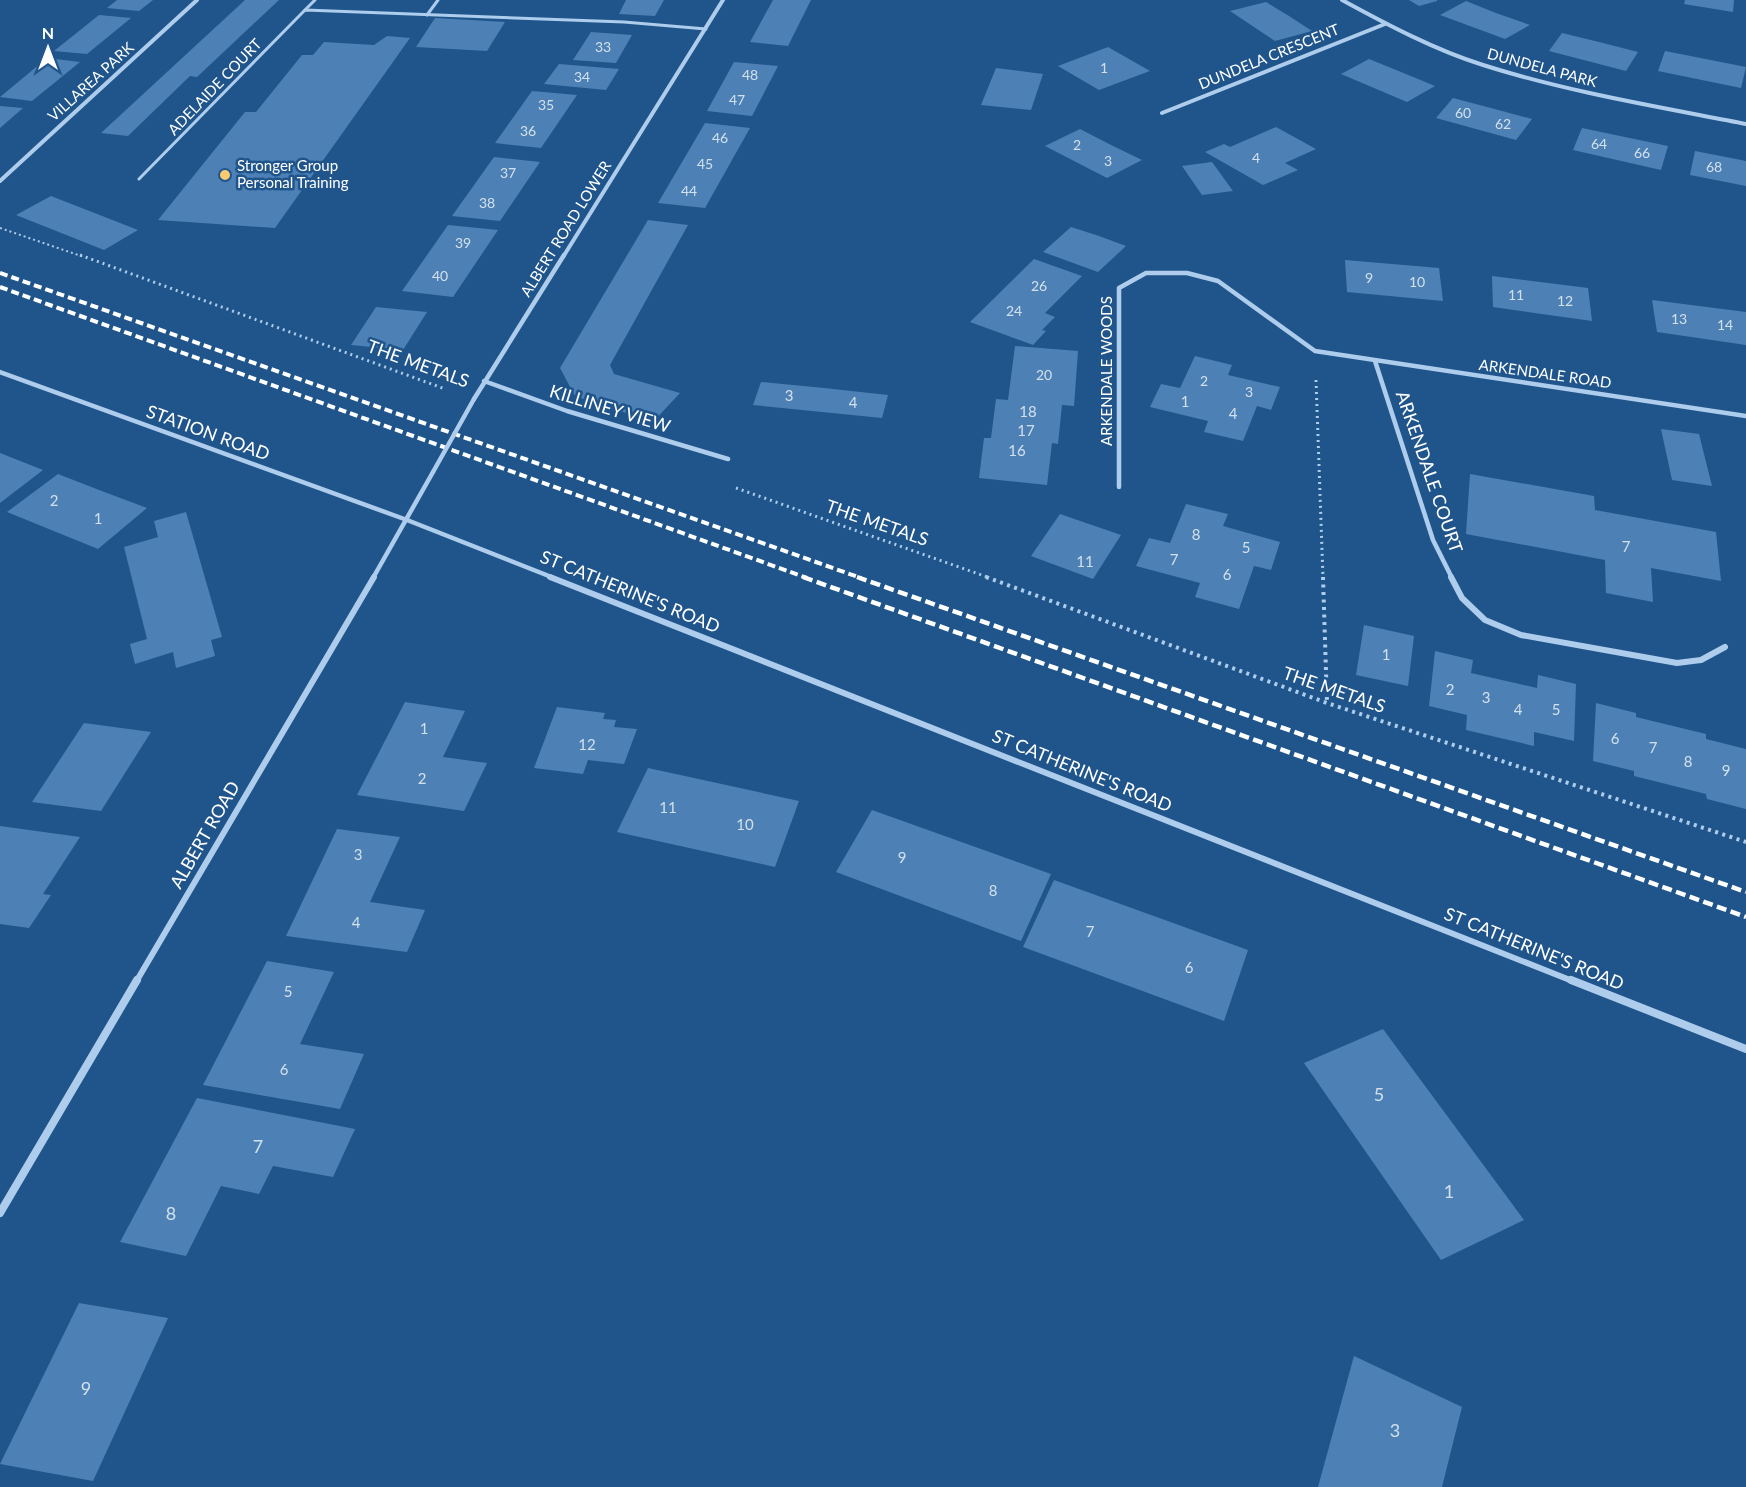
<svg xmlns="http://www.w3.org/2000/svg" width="1746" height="1487" viewBox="0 0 1746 1487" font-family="Lato,sans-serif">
<rect width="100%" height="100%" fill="#20558c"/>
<g fill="#4d81b5">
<path d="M117,0h36l-14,11 -32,-3z"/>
<path d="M245,0h34l-82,77 -7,-1 -62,60 -27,-3z"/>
<path d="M626,0h38l-9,16 -36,-2z"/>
<path d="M773,0h38l-23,46 -38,-4z"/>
<path d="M1409,0h28v1l-18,5z"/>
<path d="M1685,0h49l-1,12 -49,-8z"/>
<path d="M1466,1l30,12 34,12 -25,14 -65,-24z"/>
<path d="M1266,2l23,14 23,15 -37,10 -45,-30z"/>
<path d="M99,15l32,3 -44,36 -33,-3z"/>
<path d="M435,18l70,4 -18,29 -71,-4z"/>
<path d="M591,32l41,3 -16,28 -43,-3z"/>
<path d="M1562,33l37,9 39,10 -12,19 -77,-20z"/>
<path d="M387,36l23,2 -135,190 -117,-8 87,-108h11l46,-57h11l11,-13 50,3z"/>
<path d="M1108,47l42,24 -51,19 -41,-24z"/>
<path d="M1665,51l81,16 -5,21 -83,-17z"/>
<path d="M47,58l33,4 -48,39 -32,-4z"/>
<path d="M1369,59l32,13 34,14 -28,16 -66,-28z"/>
<path d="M734,62l44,4 -26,50 -45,-5z"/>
<path d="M559,64l60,5 -13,21 -62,-6z"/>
<path d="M996,68l47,6 -12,36 -50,-5z"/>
<path d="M532,91l45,4 -36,53 -46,-5z"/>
<path d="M1453,98l38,10 41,11 -16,21 -80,-22z"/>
<path d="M0,106l23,2 -23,20z"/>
<path d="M705,123l45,5 -45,80 -47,-5z"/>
<path d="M1276,127l40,22 -31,14 13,7 -35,15 -58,-33 19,-8 6,3z"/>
<path d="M1582,128l86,18 -7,24 -88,-20z"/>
<path d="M1080,129l29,15 33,16 -35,18 -62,-32z"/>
<path d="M1695,151l51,10v25l-56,-11z"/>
<path d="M494,157l46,5 -40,59 -48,-5z"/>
<path d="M1212,162l21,29 -31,4 -20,-29z"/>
<path d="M51,196l87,34 -34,20 -88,-35z"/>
<path d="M648,220l40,5 -78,140 4,9 66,19 -27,29 -78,-26 -15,-28z"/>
<path d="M448,225l50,5 -45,67 -51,-6z"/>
<path d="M1071,227l28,9 27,10 -28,26 -55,-20z"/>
<path d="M1034,259l48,17 -37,37 10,4 -13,13 4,1 -13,14 -63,-23z"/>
<path d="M1345,260l94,8 4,33 -96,-9z"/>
<path d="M1492,276l96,12 4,33 -99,-14z"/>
<path d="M1652,300l94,12v33l-89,-13z"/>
<path d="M376,307l51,5 -24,38 -52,-5z"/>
<path d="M1015,346l63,5 -4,55 -12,-1 -4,39 -6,-1 -5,42 -68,-7 5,-40h7l5,-39 12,1z"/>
<path d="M1195,356l37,9 -4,10 52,12 -9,23 -14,-4 -14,35 -39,-9 4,-11 -58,-14 11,-23 19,4z"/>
<path d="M761,382l63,6 64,7 -6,23 -129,-13z"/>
<path d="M1661,429l38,5 13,52 -40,-6z"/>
<path d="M0,453l43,17 -43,33z"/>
<path d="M58,474l41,16 48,18 -49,41 -91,-37z"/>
<path d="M1470,474l124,22 1,14 121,22 5,49 -70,-13 2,34 -47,-9 -1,-33 -139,-26z"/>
<path d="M1186,504l42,10 -5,12 57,16 -9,28 -17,-4 -15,43 -44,-12 5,-14 -64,-17 13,-28 21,5z"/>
<path d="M186,512l36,125 -11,3 4,16 -39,12 -3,-16 -38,12 -5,-20 17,-5 -23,-92 34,-10 -4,-16z"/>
<path d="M1060,514l61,21 -28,44 -62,-23z"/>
<path d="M1364,625l50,11 -6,50 -52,-11z"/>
<path d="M1435,651l38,9 -2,13 66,15 1,-13 38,9 -2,57 -40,-9v14l-68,-16 1,-15 -38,-9z"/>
<path d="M405,702l60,9 -22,46 44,6 -23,48 -107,-16z"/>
<path d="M1596,703l40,10v4l70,17v5l40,10v60l-39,-10 -1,-5 -72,-18v-5l-41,-10z"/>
<path d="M557,707l48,6 -2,6 13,1 -2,7 23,2 -13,35 -36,-4 -5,14 -49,-6z"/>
<path d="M84,723l67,9 -50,79 -69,-9z"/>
<path d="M648,768l151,33 -24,66 -158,-35z"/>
<path d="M872,810l179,64 -30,67 -185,-69z"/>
<path d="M0,826l80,11 -37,57 8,1 -22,33 -29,-4z"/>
<path d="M337,829l63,8 -30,65 55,8 -18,42 -121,-16z"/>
<path d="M1054,880l194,70 -24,71 -201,-74z"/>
<path d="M267,961l67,11 -34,72 64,10 -24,55 -137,-24z"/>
<path d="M1383,1029l141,191 -83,40 -137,-197z"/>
<path d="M197,1098l158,31 -22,48 -60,-11 -14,28 -38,-8 -35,70 -66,-14z"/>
<path d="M79,1303l89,15 -75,163 -93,-17z"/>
<path d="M1354,1356l108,51 -20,80h-124z"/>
</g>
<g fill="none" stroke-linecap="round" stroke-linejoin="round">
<path stroke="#aecdec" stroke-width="2" stroke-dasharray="2 3" stroke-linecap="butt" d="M0,228l84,29"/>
<g stroke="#aecdec" stroke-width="3" stroke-dasharray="2 4" stroke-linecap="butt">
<path d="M80,255l365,134"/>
<path d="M1316,380l7,198"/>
<path d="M736,488l254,90"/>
</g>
<g stroke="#aecdec" stroke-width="4" stroke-dasharray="3 4.5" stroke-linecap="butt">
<path d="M986,577l341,126 419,139"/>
<path d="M1323,577l4,126"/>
</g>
<g stroke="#aecdec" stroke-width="3">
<path d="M305,10l10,-10"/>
<path d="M427,15l11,-15"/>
<path d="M139,179l166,-169 319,12 82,7"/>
</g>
<g stroke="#aecdec" stroke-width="4">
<path d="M1342,0c44,24 93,50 141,65 85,27 176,42 263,59"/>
<path d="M1162,113l223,-89"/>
<path d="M0,181l197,-181"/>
<path d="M563,257l160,-257"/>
</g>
<g stroke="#aecdec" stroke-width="4.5">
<path d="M1375,361l58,179 19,38"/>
<path d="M0,372l407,148 147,58"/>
<path d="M484,381l83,30 161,48"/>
<path d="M474,399l90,-144"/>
<path d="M1119,487v-199l27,-15h41l31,8 97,70 431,65"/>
<path d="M373,578l60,-106"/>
</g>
<g stroke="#aecdec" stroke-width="6">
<path d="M550,577l1025,405"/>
<path d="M1451,577l11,21 23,22 36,15 156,28 24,-3 24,-13"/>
<path d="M136,982l238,-405"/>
</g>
<g stroke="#aecdec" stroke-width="8">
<path d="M1571,980l175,69"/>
<path d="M0,1213l137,-233"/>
</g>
<g stroke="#fff" stroke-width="4" stroke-dasharray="8 4" stroke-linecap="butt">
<path d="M0,273l861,305"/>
<path d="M0,287l807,291"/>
</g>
<g stroke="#fff" stroke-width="4.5" stroke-dasharray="10 4.5" stroke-linecap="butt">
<path d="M803,577l943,340"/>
<path d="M857,577l889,315"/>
</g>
<path stroke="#aecdec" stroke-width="4.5" d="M433,472l41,-73"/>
</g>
<circle fill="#f9ca6f" stroke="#20558c" stroke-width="2" cx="225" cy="175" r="6"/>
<g text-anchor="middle" stroke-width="5" stroke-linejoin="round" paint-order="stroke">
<g font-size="14" fill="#d2e0ec">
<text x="603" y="52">33</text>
<text x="1104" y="73">1</text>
<text x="750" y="80">48</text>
<text x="582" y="82">34</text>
<text x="737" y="105">47</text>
<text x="546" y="110">35</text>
<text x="1463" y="118">60</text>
<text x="1503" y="129">62</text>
<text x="528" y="136">36</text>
<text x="720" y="143">46</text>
<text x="1599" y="149">64</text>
<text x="1077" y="150">2</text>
<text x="1642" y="158">66</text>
<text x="1256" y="163">4</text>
<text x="1108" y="166">3</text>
<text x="705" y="169">45</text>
<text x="1714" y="172">68</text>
<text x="508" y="178">37</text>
<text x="689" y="196">44</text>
<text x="487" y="208">38</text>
<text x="463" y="248">39</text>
<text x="440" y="281">40</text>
<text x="1369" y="283">9</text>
<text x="1417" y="287">10</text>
<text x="1039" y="291">26</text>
<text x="1516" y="300">11</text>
<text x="1565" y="306">12</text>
<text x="1014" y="316">24</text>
<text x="1679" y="324">13</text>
<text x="1725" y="330">14</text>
<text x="1044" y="380">20</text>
<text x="1204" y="386">2</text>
<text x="1249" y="397">3</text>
</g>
<g font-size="15" fill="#fff" stroke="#20558c">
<text transform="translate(1269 57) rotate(-22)" y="5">DUNDELA CRESCENT</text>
<text transform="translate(1542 68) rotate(15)" y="5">DUNDELA PARK</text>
<text transform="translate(91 82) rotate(-42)" y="5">VILLAREA PARK</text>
<text transform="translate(215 87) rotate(-46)" y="5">ADELAIDE COURT</text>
<text transform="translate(566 229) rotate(-58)" y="5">ALBERT ROAD LOWER</text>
<text transform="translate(1107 371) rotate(-90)" y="5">ARKENDALE WOODS</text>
<text transform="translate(1545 374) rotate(8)" y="5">ARKENDALE ROAD</text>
</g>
<g font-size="15" fill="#fff" stroke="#20558c" text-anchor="start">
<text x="237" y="171">Stronger Group<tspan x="237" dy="17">Personal Training</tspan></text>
</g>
<g font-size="15" fill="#d2e0ec">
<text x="789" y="401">3</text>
<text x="1185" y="407">1</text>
<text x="853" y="408">4</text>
<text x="1028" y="417">18</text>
<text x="1233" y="419">4</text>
<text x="1026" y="436">17</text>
<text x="1017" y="456">16</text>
<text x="54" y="506">2</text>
<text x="98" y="524">1</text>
<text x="1196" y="540">8</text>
<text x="1626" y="552">7</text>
<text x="1246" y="553">5</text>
<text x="1174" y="565">7</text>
<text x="1085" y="567">11</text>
<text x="1227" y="580">6</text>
<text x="1386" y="660">1</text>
<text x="1450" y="695">2</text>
<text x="1486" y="703">3</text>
<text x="1518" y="715">4</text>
<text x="1556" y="715">5</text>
<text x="424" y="734">1</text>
<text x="1615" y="744">6</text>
<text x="587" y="750">12</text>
<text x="1653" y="753">7</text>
<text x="1688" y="767">8</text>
<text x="1726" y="776">9</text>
<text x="422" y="784">2</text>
<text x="668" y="813">11</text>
<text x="745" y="830">10</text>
<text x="358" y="860">3</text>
<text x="902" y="863">9</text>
<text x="993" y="896">8</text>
<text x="356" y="928">4</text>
<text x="1090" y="937">7</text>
<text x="1189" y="973">6</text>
<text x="288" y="997">5</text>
<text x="284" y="1075">6</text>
</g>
<g font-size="18" fill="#fff" stroke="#20558c">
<text transform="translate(418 364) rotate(20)" y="6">THE METALS</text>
<text transform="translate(610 409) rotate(17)" y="6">KILLINEY VIEW</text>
<text transform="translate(208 433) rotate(20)" y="6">STATION ROAD</text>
<text transform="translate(1429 472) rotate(71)" y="6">ARKENDALE COURT</text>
<text transform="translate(877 523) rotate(19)" y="6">THE METALS</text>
<text transform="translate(630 592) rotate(22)" y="6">ST CATHERINE'S ROAD</text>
<text transform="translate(1334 690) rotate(19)" y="6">THE METALS</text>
<text transform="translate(1082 771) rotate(22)" y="6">ST CATHERINE'S ROAD</text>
<text transform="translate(205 835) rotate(-60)" y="6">ALBERT ROAD</text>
<text transform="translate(1534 949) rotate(22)" y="6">ST CATHERINE'S ROAD</text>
</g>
<g font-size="18" fill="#d2e0ec">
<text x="1379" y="1101">5</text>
<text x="258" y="1153">7</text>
<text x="1449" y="1198">1</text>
<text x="171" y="1220">8</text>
<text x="86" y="1395">9</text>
<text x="1395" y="1437">3</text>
</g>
</g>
<g transform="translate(48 48)" stroke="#20558c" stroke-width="4.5" paint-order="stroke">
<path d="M0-4.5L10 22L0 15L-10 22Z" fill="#ffffff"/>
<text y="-9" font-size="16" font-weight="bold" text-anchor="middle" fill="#ffffff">N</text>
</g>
</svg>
